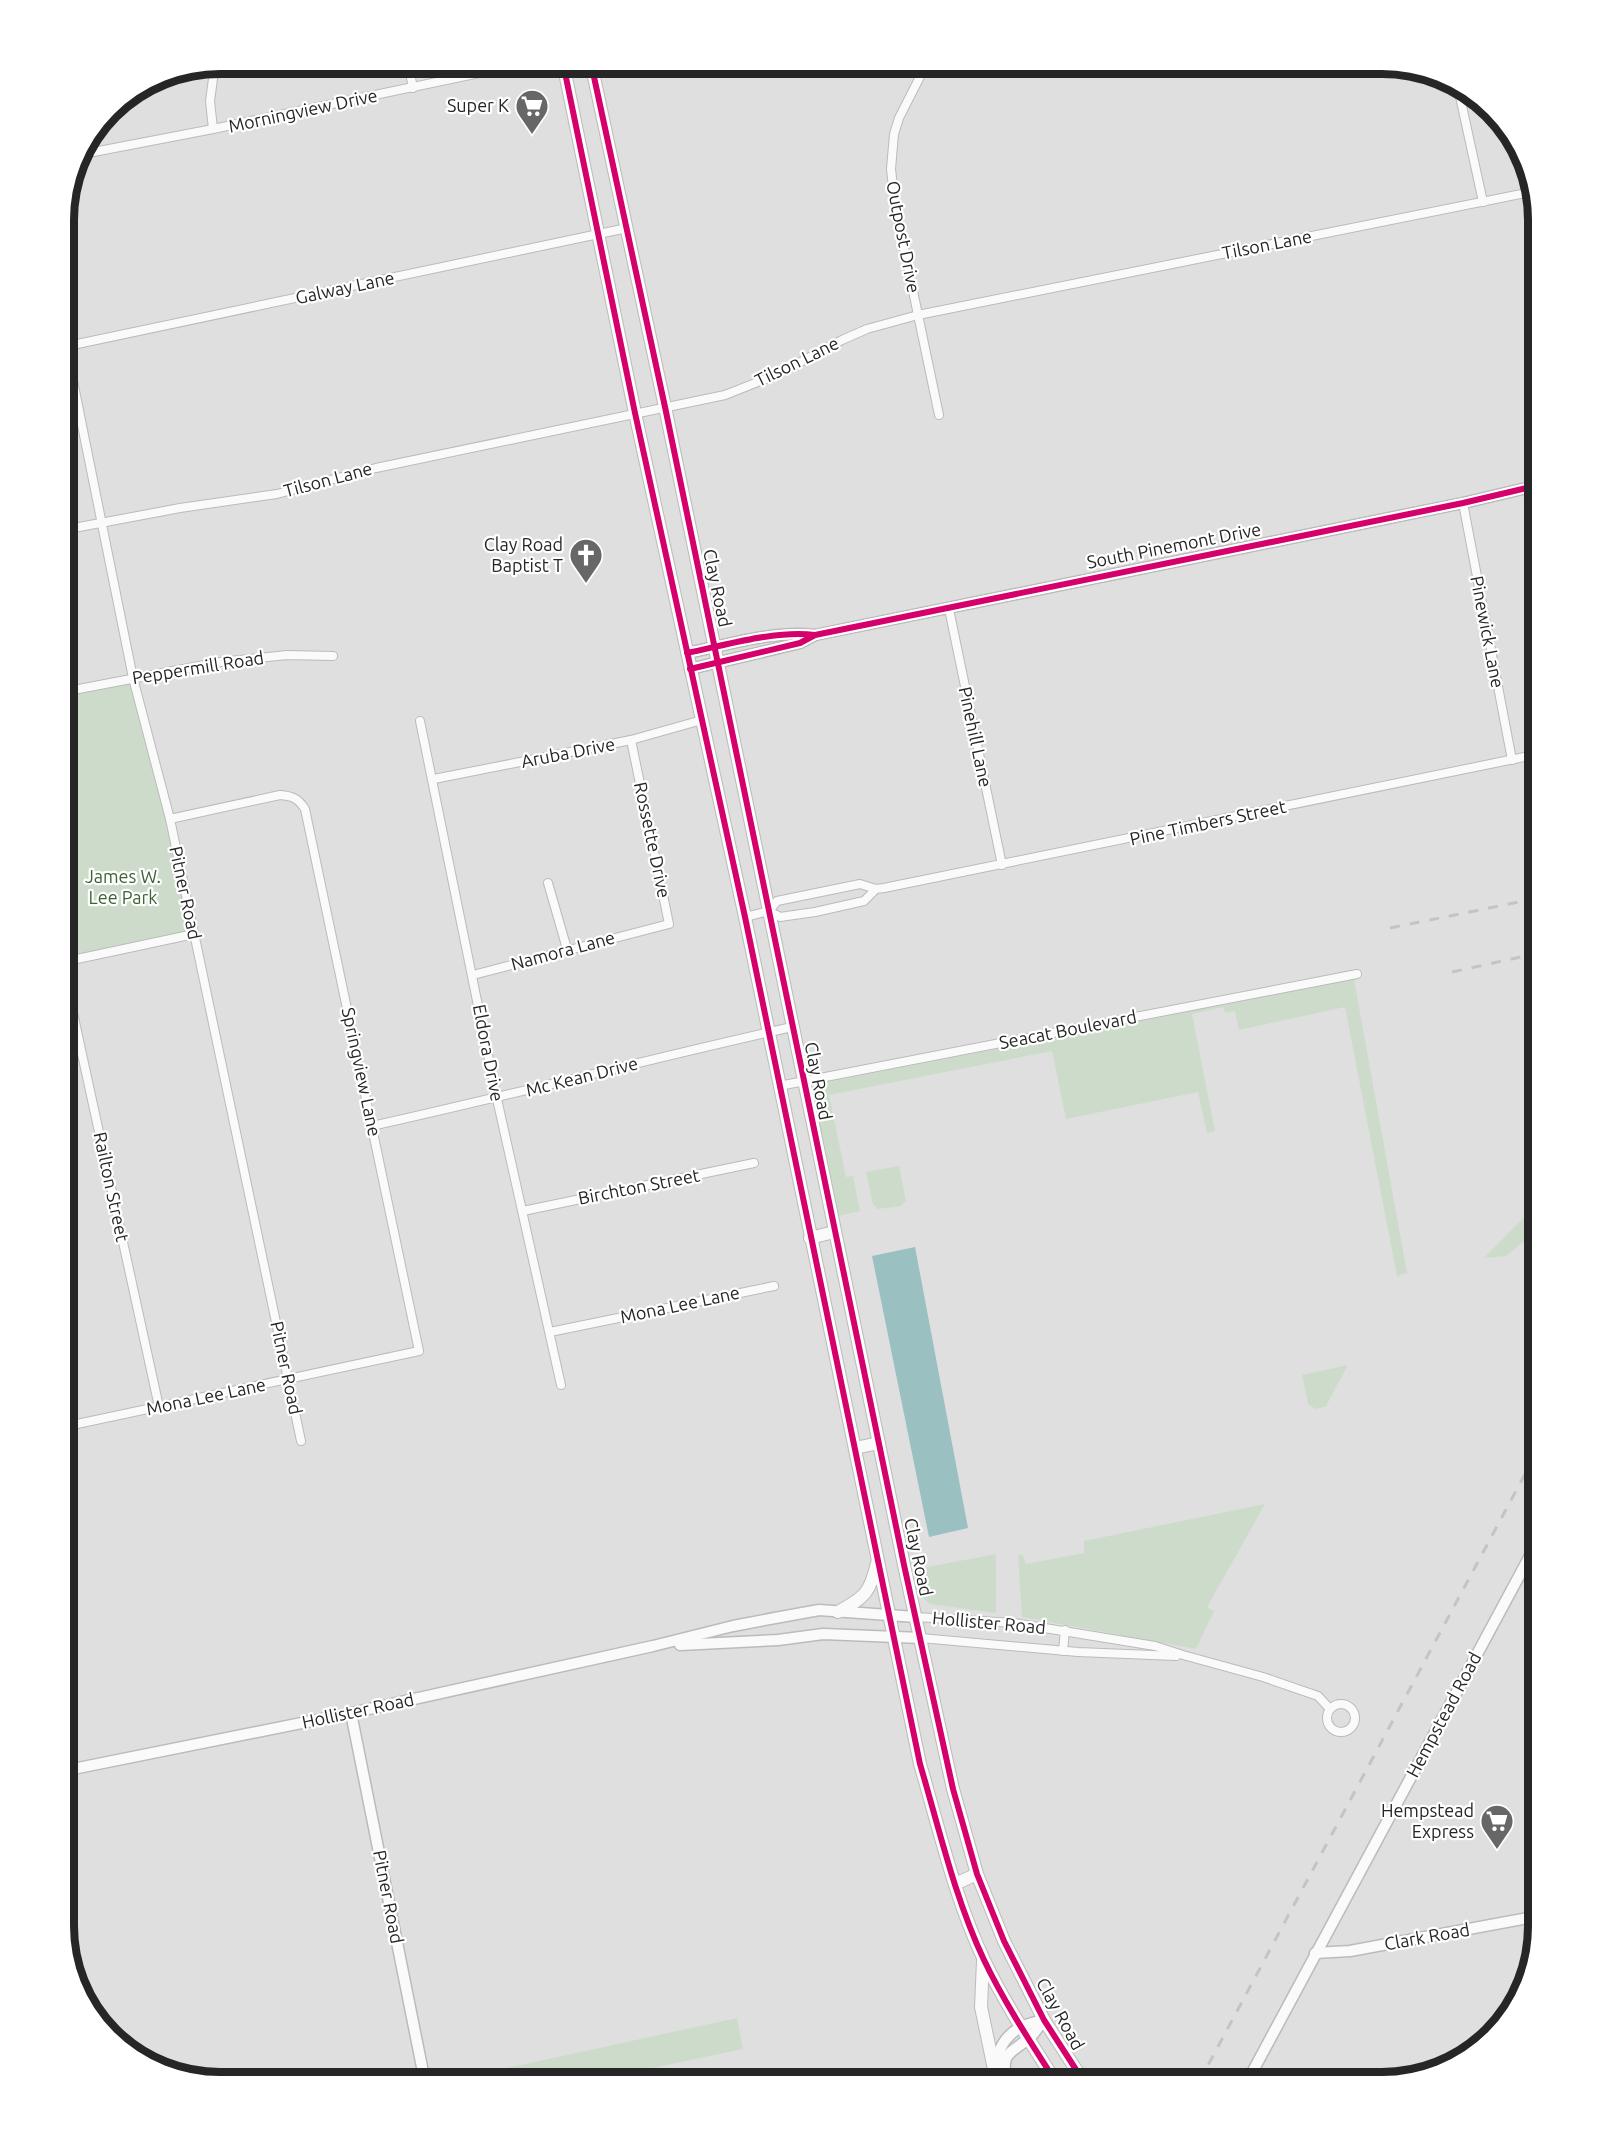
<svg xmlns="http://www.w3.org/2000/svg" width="1602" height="2145" viewBox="0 0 1602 2145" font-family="Ubuntu,sans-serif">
<rect width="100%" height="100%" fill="#dfdfe0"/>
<g fill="#cddcca">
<path d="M133,678l61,256 -131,28v-270z"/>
<path d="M1354,979l53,294 -10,3 -52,-269 -106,23 -4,-19 -10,2 -2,-6 -31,7 23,117 -8,2 -9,-41 -132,27 -14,-68 -223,44 17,82 7,-1 7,35 -21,5 -27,-131z"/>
<path d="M899,1166l7,35 -5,5 -23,3 -5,-4 -7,-33z"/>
<path d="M1539,1202v27l-33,27 -22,2z"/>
<path d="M1348,1365l-22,41 -10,3 -8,-5 -6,-29z"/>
<path d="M1265,1504l-58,103 7,4 -18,38 -174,-32 -4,-61 4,-2 4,10 58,-11v-12z"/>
<path d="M996,1554v59l-66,-9 -8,-7 -6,-23 6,-6z"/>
<path d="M737,2018l6,31 -157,33h-144z"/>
</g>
<path fill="#9bc0c1" d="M915,1247l53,281 -39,9 -57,-281z"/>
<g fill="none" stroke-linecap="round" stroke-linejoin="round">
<path stroke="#9bc0c1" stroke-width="3" d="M71,178l18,-41"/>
<defs>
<g id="street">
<path d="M408,63l5,25"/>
<path d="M927,63l-28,55 -5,16 -3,35 4,36 44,210"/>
<path d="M1457,83l26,119"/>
<path d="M213,129l-3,-28 5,-37"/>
<path d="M78,155l135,-26 314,-66"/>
<path d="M66,346l67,332 37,141 131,622"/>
<path d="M63,347l564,-119"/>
<path d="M1463,503l49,257"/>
<path d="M63,530l117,-22 97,-14 99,-26 349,-73 53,-21 64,-34 25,-11 51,-14 613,-123"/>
<path d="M949,609l53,256"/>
<path d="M63,692l157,-30 67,-7 46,1"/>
<path d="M420,721l77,378 64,286"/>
<path d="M434,779l197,-39 71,-20"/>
<path d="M548,883l19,66"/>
<path d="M769,911l11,6 35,-5 49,-11 12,-12"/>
<path d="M745,917l24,-6 8,-10 83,-17 16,5 8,-1 655,-134"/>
<path d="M63,962l131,-28"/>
<path d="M63,967l96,440"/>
<path d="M473,975l196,-51 -38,-184"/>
<path d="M779,1086l578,-112"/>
<path d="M372,1126c141,-31 280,-68 420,-99"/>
<path d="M523,1211l231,-48"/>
<path d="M550,1332l224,-46"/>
<path d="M63,1427l356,-76 -114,-542c-7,-11 -13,-13 -25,-14l-110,24"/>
<path d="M916,1617l98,6 141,23 28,9 80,22 55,19 12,13"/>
<path d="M921,1638l157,14 98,4"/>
<path d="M1063,1651l2,-21"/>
<circle cx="1341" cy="1718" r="14"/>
</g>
<g id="secondary">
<path d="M687,653c40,-8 88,-23 127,-18"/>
<path d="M690,669l110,-26 15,-8 648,-132 76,-18"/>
<path d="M680,1645l98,-5 45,-6 98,4"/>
<path d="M351,1713l74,369"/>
<path d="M63,1771l288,-58 302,-67 80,-20 42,-8 44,-8 97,7"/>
<path d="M1315,1953l35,-2 189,-35"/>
<path d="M996,2082c-3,-21 4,-44 25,-55 6,-3 16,-5 23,-7"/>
<path d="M1005,2082c-2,-31 2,-26 23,-43 6,-4 10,-12 15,-18"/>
<path d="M1247,2082l292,-543"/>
</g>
<g id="primary">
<path d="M563,63l72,350 110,504 175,847c19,64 35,135 64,196 20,42 47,83 72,122"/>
<path d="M591,63l74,344 239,1158 49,224 24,85 27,67 40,79 40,62"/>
<path d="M810,1238l24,-6"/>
<path d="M855,1448l24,-5"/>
<path d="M838,1612c27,-15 32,-19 39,-49"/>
<path d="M955,1884l22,-10"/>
<path d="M983,1961l-2,46 13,62"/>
</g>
</defs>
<use href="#street" stroke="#bbbbbc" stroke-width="10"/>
<use href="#secondary" stroke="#bbbbbc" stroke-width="13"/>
<use href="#primary" stroke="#bbbbbc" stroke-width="14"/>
<use href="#street" stroke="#fafafa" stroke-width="8"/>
<use href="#secondary" stroke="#fafafa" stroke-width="10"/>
<use href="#primary" stroke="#fafafa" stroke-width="12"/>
<g stroke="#c4c4c4" stroke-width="3" stroke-dasharray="10 10" stroke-linecap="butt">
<path d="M1390,928l149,-30"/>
<path d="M1452,972l87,-19"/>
<path d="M1199,2082l340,-634"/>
</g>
<defs>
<g id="cycleway">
<path d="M563,63l72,350 110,504 175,847c19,64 35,135 64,196 20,42 47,83 72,122"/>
<path d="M591,63l74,344 239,1158 49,224 24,85 27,67 40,79 40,62"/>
<path d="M687,653c40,-8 88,-23 128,-18"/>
<path d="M690,669l110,-26 15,-8 648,-132 76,-18"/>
</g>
</defs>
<use href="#cycleway" stroke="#fff" stroke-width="10"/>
<use href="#cycleway" stroke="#d6006c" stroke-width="6"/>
</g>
<defs>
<symbol id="supermarket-pin" viewBox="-11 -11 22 30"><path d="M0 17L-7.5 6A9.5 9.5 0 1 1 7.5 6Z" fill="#676768" stroke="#fff"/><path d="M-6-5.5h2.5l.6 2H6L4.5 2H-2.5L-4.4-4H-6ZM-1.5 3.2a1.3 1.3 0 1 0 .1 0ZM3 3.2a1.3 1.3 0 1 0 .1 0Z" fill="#fff"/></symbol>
<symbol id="church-pin" viewBox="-11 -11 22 30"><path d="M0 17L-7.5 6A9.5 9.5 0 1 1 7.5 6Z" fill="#676768" stroke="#fff"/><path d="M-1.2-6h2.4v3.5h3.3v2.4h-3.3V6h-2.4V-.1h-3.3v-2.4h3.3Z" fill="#fff"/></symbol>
</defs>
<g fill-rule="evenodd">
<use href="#supermarket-pin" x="513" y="87" width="38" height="52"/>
<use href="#church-pin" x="567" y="536" width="38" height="52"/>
<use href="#supermarket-pin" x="1478" y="1802" width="38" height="52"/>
</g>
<g text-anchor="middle" stroke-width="4.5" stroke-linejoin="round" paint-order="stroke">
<g font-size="18" fill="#262627" stroke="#fff" text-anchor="end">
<text x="509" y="112">Super K</text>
<text x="563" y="551">Clay Road<tspan x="563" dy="21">Baptist T</tspan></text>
<text x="1474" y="1817">Hempstead<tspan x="1474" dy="21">Express</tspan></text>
</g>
<g font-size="18" fill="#262627" stroke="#fff">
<text transform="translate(303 111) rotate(-12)" y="6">Morningview Drive</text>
<text transform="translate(903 237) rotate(79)" y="6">Outpost Drive</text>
<text transform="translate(1267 245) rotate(-11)" y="6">Tilson Lane</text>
<text transform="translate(345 288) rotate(-12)" y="6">Galway Lane</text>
<text transform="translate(797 362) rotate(-26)" y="6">Tilson Lane</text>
<text transform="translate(328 480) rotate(-15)" y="6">Tilson Lane</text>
<text transform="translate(1174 546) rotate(-11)" y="6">South Pinemont Drive</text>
<text transform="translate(717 588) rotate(78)" y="6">Clay Road</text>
<text transform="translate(1487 632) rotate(79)" y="6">Pinewick Lane</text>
<text transform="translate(198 668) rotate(-9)" y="6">Peppermill Road</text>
<text transform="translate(975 737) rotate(78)" y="6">Pinehill Lane</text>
<text transform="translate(568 753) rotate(-11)" y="6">Aruba Drive</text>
<text transform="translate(1208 823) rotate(-12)" y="6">Pine Timbers Street</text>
<text transform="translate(652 840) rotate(78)" y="6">Rossette Drive</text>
<text transform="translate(185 893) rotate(78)" y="6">Pitner Road</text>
<text transform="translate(563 951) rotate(-15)" y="6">Namora Lane</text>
<text transform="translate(1068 1030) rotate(-11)" y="6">Seacat Boulevard</text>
<text transform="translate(488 1053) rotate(79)" y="6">Eldora Drive</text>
<text transform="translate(361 1072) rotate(78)" y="6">Springview Lane</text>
<text transform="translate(582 1077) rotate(-14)" y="6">Mc Kean Drive</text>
<text transform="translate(818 1081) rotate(79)" y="6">Clay Road</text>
<text transform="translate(111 1187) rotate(78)" y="6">Railton Street</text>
<text transform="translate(639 1187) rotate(-11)" y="6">Birchton Street</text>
<text transform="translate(680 1305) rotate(-12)" y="6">Mona Lee Lane</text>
<text transform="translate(286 1368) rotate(78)" y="6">Pitner Road</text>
<text transform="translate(206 1397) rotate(-12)" y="6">Mona Lee Lane</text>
<text transform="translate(918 1557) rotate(78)" y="6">Clay Road</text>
<text transform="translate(989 1623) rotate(5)" y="6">Hollister Road</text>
<text transform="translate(358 1711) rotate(-12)" y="6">Hollister Road</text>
<text transform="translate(1444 1715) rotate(-62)" y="6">Hempstead Road</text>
<text transform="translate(388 1897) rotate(79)" y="6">Pitner Road</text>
<text transform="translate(1427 1937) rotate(-10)" y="6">Clark Road</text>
<text transform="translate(1060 2014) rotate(61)" y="6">Clay Road</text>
</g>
<g font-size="18" fill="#3e6334" stroke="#fff">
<text x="123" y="883">James W.<tspan x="123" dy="21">Lee Park</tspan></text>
</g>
</g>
<path d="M0 0H1602V2145H0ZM220 74H1382A146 146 0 0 1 1528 220V1926A146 146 0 0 1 1382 2072H220A146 146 0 0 1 74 1926V220A146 146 0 0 1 220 74Z" fill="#fff" fill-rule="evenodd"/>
<path fill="none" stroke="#262627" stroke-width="8" d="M220 74H1382A146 146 0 0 1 1528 220V1926A146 146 0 0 1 1382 2072H220A146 146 0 0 1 74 1926V220A146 146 0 0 1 220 74Z"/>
</svg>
